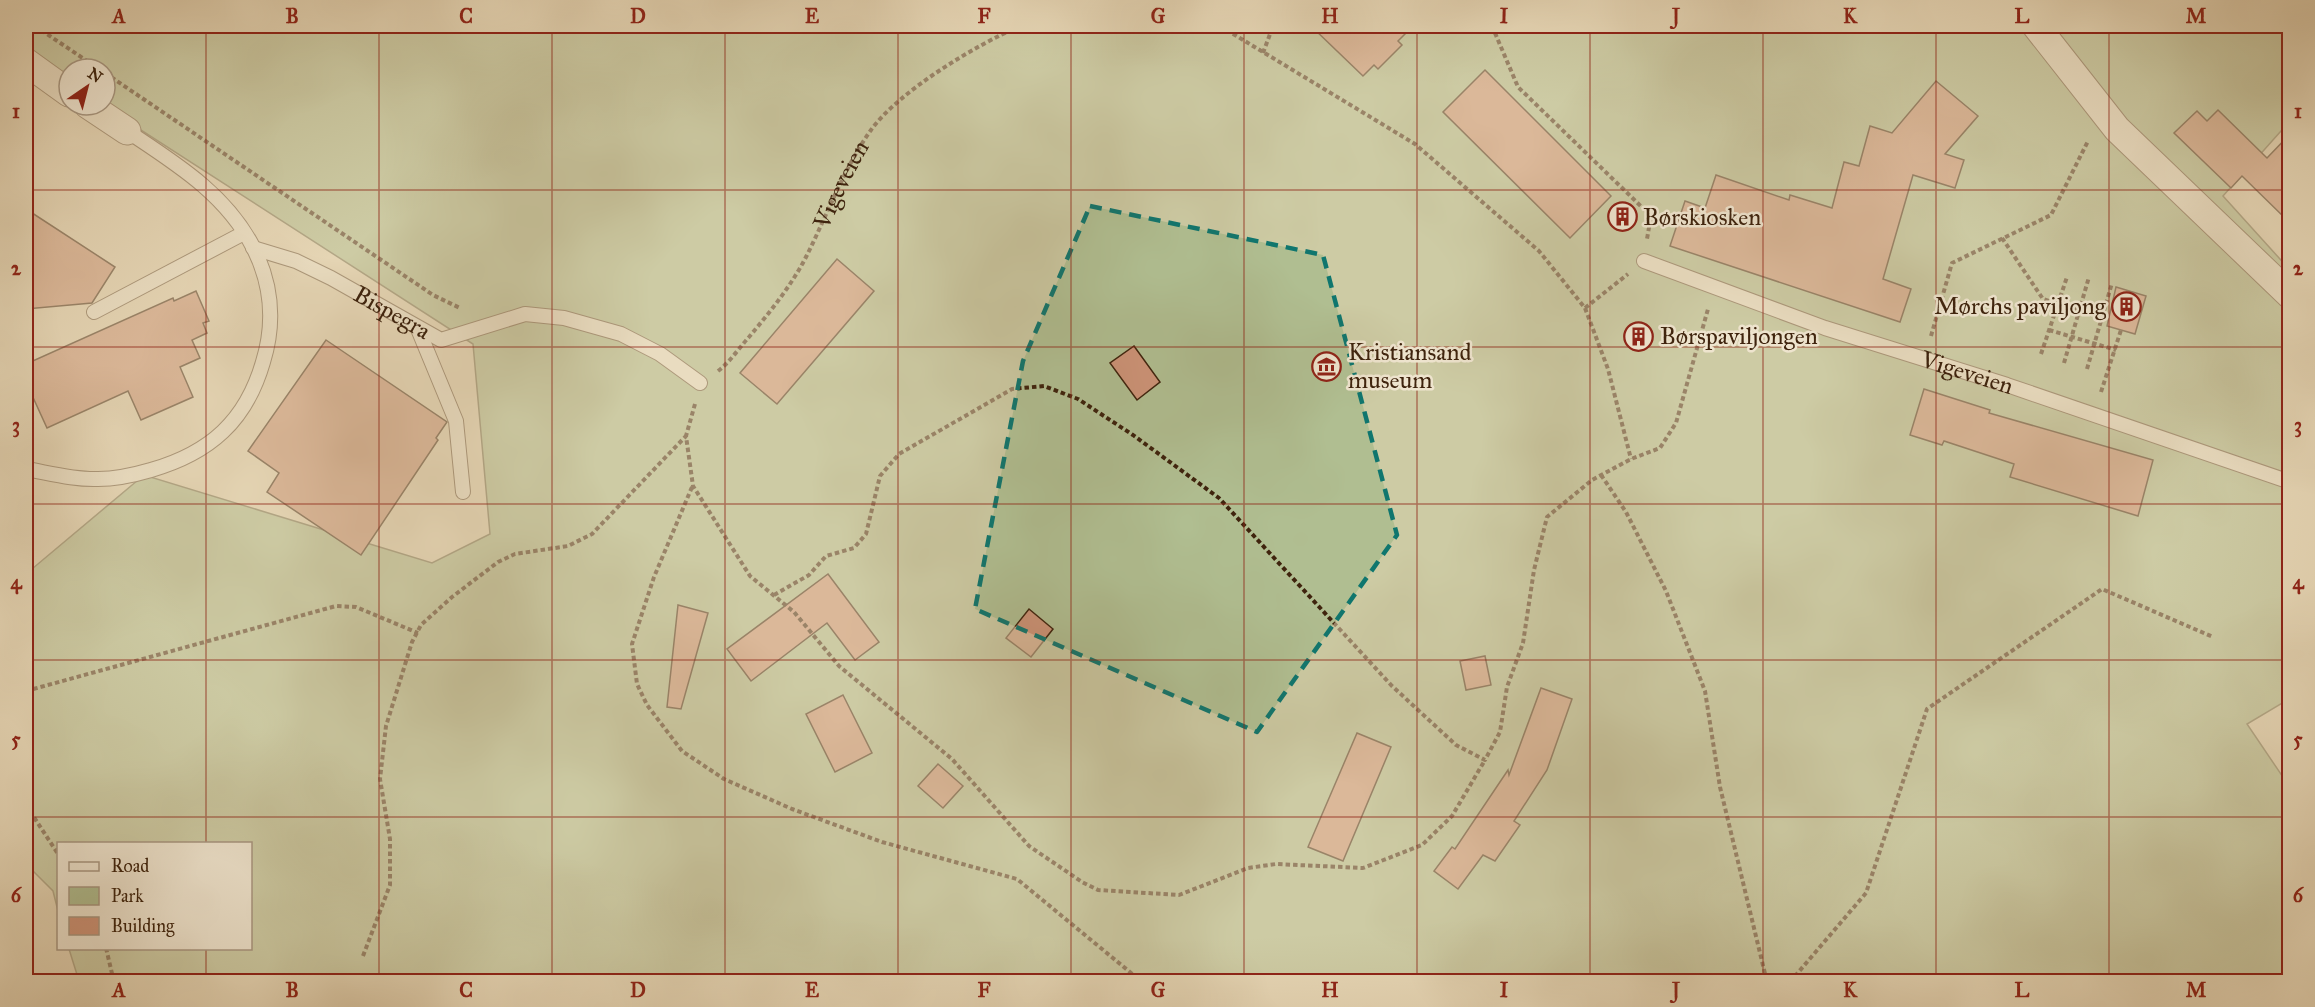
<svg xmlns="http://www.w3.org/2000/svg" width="2315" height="1007" viewBox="0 0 2315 1007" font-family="'IM FELL Great Primer',serif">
<rect width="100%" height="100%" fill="#e5d5b4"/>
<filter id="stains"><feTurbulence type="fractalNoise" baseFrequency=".00333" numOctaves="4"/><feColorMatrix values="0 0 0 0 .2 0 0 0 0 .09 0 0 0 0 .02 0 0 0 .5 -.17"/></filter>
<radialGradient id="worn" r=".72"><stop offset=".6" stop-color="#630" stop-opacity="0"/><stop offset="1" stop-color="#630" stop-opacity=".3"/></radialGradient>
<path fill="#b0be91" stroke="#77704f" stroke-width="1.5" d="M26,26h2263v96l-66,74 66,73v430l-42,25 42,62v195h-2210l-10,-32 181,-1v-104h-192v67l-5,-20 -27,-27v-290l118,-99 288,88 58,-29 -17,-190 -371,-239h3v-36h-36v15l-43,-28z"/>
<g fill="#ce9479" stroke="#3e230d" stroke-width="1.5">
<path d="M1311,26h102l-15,15 4,4 -24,24 -4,-4 -11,11z"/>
<path d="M1485,70l126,126 -41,42 -127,-126z"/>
<path d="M1936,81l42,35 -33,38 19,6 -9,28 -42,-13 -30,104 28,10 -11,33 -230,-76 15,-45 20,7 11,-33 73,25 1,-5 42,13 12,-46 15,4 11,-40 22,7z"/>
<path d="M2218,110l49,48 22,-23v87l-47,-46 -11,12 -57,-55 23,-22 10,10z"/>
<path d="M26,209l89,58 -23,36 -66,6z"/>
<path d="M837,259l37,32 -97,113 -37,-31z"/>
<path d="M2116,287l30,9 -11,38 -28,-8z"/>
<path d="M196,291l13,30 -6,2 4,10 -15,7 8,18 -20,9 13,30 -52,23 -13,-29 -81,37 -21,-46v-18l147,-66 1,3z"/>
<path d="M326,340l121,82 -11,16 2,2 -77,115 -94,-63 12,-19 -31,-22z"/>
<path d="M1134,346l26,36 -23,18 -27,-37z"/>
<path d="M1924,389l66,21 -1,3 164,47 -15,56 -128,-39 4,-13 -70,-23 -2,4 -32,-10z"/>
<path d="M828,574l51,68 -24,18 -28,-37 -76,58 -24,-32z"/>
<path d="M678,605l30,8 -27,96 -14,-2z"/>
<path d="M1029,609l24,20 -22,28 -25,-19z"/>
<path d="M1485,656l6,29 -25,5 -6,-29z"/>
<path d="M1541,688l31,11 -25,71 -33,51 6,4 -25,36 -12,-6 -25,34 -24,-18 18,-24 3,2 53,-79 1,5z"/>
<path d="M843,695l29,58 -37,19 -29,-58z"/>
<path d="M1357,733l34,14 -48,114 -35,-14z"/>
<path d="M938,764l25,22 -20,22 -25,-22z"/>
</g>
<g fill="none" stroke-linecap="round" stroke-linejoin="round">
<defs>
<g id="lane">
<path id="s2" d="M253,248l43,13 35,17 110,62 84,-26 39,4 57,16 39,20 40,29"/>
<path id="s3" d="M1644,261l181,67 182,57 283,97"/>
<path d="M94,312l150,-79"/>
<path d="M418,329l38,92 7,71"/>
<path d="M26,469c23,4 48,11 72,10 18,0 36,-4 53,-9 59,-17 95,-49 112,-108 12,-39 9,-78 -10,-115 -27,-53 -78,-84 -126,-116"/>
</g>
<g id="street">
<path d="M2036,26l81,103 173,166"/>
<path d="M26,62l43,31"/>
<path d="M88,105l39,26"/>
</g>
</defs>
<use href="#lane" stroke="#685037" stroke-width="16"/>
<use href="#street" stroke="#685037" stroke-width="29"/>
<g stroke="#3e230d" stroke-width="4" stroke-dasharray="4.5 3" stroke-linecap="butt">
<path d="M35,26l64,43"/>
<path d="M1220,26l195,118 124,107 46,57 43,-34"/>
<path d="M1492,26l26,61 133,129 -4,23"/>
<path d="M1263,53l10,-27"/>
<path d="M105,73l328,222 27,13"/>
<path d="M2002,238l41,61 65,21"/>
<path d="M1585,308l23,61 23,90"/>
<path d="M2049,330l67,20"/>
<path d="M1931,336l21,-73 99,-48 37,-74"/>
<path d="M2041,354l26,-77"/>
<path d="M2064,363l25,-86"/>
<path d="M2087,369l25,-86"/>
<path id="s1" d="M718,371c12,-9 21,-23 31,-34 21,-25 43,-52 58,-82 21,-42 37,-87 64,-125 28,-39 105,-85 149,-104"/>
<path d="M2101,392l20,-62"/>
<path d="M695,404l-9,32 7,50 57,90 44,36 45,54 113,93 77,87 53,36 16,8 81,5 69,-27 28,-4 87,4 59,-23 30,-29 33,-56"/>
<path d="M1601,475l25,37 40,79 39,100 15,96 47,195"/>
<path d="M692,487l-38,90 -22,67 5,40 10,21 35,46 42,28 68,30 90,33 135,37 125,103"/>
<path d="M774,595l35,-20 17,-19 28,-8 12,-14 14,-58 19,-22 113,-65 32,-3 34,13 55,36 86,63 172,187 65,60 29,15 15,-28 7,-45 16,-44 11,-73 13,-53 45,-37 39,-21 29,-11 16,-25 32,-114"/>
<path d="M26,691l310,-85 20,1 62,26"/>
<path d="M26,805l32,49"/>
<path d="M106,948l8,34"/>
<path d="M363,956l27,-71v-46l-10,-60 6,-53 26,-84 9,-17 31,-28 46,-35 17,-8 53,-8 24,-12 94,-98"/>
<path d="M1790,982l76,-89 61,-184 175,-120 111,48"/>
</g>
<use href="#lane" stroke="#eee4ce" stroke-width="14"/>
<use href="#street" stroke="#eee4ce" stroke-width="27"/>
</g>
<path d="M0 0H2315V1007H0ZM1090,206l233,49 74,280 -140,197 -282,-123 48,-248z" fill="#e5d5b4" fill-opacity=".55" fill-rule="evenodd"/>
<path fill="none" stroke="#0f766e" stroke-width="4.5" stroke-dasharray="12 8" stroke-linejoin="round" d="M1090,206l233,49 74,280 -140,197 -282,-123 48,-248z"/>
<path fill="none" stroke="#8f2418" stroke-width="1.5" stroke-opacity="0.55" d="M206,26v818M379,26v956M552,26v956M725,26v956M898,26v956M1071,26v956M1244,26v956M1417,26v956M1590,26v956M1763,26v956M1936,26v956M2109,26v956M26,190h2264M26,347h2264M26,504h2264M26,660h2264M26,817h2264M206,948v34"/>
<defs>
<symbol id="building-ring" viewBox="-11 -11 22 22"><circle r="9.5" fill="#eee4ce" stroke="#8f2418" stroke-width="1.5"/><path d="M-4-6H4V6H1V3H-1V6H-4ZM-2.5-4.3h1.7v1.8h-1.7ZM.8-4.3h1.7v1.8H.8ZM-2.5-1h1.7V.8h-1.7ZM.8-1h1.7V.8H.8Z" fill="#8f2418"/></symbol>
<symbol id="museum-ring" viewBox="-11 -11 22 22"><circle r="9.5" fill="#eee4ce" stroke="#8f2418" stroke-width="1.5"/><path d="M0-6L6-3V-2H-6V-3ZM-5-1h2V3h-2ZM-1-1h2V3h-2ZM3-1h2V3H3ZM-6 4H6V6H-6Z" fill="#8f2418"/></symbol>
</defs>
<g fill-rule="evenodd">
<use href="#building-ring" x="1606" y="200" width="33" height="33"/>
<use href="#building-ring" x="2110" y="290" width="33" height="33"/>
<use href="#building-ring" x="1622" y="320" width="33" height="33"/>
<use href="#museum-ring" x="1310" y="350" width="33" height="33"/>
</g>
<g text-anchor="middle" stroke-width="5" stroke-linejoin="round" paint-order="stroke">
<g font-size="24" fill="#3e230d" stroke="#eee4ce">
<text dy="8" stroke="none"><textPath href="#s1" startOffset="225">Vigeveien</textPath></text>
<text dy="8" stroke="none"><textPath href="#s2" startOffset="154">Bispegra</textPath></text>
<text dy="8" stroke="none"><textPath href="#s3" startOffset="342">Vigeveien</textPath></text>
</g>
<g font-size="24" fill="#3e230d" stroke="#eee4ce" text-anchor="start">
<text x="1643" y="225">Børskiosken</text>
<text x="2106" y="314" text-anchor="end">Mørchs paviljong</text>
<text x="1660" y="344">Børspaviljongen</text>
<text x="1348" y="360">Kristiansand<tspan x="1348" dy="28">museum</tspan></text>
</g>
</g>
<rect width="2315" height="1007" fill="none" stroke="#e5d5b4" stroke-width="66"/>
<rect x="57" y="842" width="195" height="108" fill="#eee4ce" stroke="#a89781" stroke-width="1.5"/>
<rect x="69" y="862" width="30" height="9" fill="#eee4ce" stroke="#a89781" stroke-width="1.5"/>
<text x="111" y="872" font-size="18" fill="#3e230d">Road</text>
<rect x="69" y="887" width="30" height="18" fill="#b0be91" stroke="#a89781" stroke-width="1.5"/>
<text x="111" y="902" font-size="18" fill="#3e230d">Park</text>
<rect x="69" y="917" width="30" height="18" fill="#ce9479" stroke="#a89781" stroke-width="1.5"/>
<text x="111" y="932" font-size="18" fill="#3e230d">Building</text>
<g transform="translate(87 87) rotate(35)"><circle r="28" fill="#eee4ce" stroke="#a89781" stroke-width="1.5"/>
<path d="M0-4.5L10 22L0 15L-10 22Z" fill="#8f2418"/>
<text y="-9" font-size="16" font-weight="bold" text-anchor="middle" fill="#3e230d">N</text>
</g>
<rect x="33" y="33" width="2249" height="941" fill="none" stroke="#8f2418" stroke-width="2"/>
<g font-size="20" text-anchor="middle" font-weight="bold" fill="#8f2418">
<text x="119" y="23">A</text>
<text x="292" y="23">B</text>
<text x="466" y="23">C</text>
<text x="638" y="23">D</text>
<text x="812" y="23">E</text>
<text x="984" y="23">F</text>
<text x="1158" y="23">G</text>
<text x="1330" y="23">H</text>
<text x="1504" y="23">I</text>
<text x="1676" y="23">J</text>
<text x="1850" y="23">K</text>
<text x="2022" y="23">L</text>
<text x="2196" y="23">M</text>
<text x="16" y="118">1</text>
<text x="2298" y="118">1</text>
<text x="16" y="275">2</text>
<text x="2298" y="275">2</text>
<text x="16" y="432">3</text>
<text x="2298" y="432">3</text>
<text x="16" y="589">4</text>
<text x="2298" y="589">4</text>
<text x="16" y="746">5</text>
<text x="2298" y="746">5</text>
<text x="16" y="902">6</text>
<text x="2298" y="902">6</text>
<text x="119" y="997">A</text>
<text x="292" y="997">B</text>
<text x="466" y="997">C</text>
<text x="638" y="997">D</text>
<text x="812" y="997">E</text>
<text x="984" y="997">F</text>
<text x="1158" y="997">G</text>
<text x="1330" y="997">H</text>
<text x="1504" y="997">I</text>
<text x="1676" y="997">J</text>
<text x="1850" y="997">K</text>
<text x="2022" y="997">L</text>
<text x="2196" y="997">M</text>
</g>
<rect width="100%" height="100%" filter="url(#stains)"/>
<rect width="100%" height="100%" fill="url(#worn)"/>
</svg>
